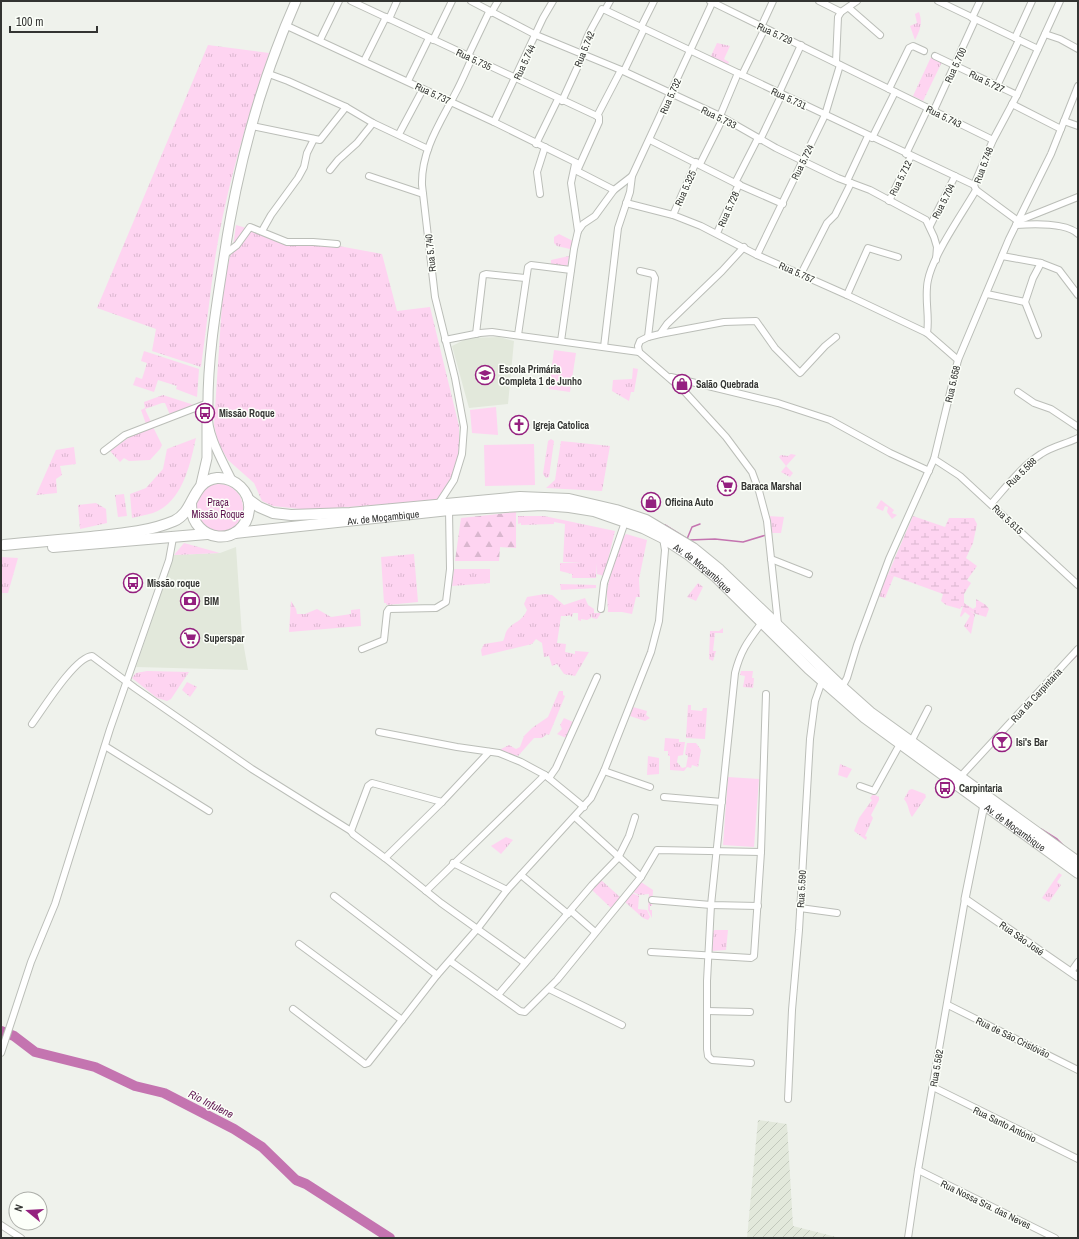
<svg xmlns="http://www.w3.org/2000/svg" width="1079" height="1239" viewBox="0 0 1079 1239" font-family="'Archivo Narrow',sans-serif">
<defs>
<pattern id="industrial-furrows" width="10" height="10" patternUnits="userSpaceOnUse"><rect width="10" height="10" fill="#e2e8db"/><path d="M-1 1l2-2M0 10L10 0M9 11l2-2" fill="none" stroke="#c2c8bc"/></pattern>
<pattern id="grass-tufts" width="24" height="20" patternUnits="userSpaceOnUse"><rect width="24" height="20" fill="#fed4f1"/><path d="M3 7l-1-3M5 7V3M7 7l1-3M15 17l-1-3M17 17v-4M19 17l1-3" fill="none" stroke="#dab7cf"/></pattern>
<pattern id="forest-firs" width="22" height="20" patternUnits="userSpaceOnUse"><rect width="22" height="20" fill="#fed4f1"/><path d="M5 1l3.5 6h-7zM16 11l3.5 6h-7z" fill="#dab7cf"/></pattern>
<pattern id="wetland-marsh" width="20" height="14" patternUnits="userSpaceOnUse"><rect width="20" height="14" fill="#fed4f1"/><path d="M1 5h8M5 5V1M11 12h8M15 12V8" fill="none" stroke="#dab7cf"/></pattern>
</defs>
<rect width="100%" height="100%" fill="#eff2ec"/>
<g fill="#e2e8db">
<path d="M499,337l15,4 -6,63 -39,4 -17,-62 16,-8z"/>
<path d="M236,547l6,89 6,34 -112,-3 38,-112 46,-2z"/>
</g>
<path fill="url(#industrial-furrows)" d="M758,1120l29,4 6,102 47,12h-93z"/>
<g fill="url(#grass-tufts)">
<path d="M919,12c4,11 1,18 -4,28l-5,-14 7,-3 -2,-9z"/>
<path d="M717,43l13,3 -6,13 5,3 -1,2 3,3 -21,-9z"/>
<path d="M208,45l61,8c-22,67 -43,135 -54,206 -5,35 -9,72 -14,108l-49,-16 4,-22 -59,-21z"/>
<path d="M931,57l11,5 -19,39 -10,-5z"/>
<path d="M251,228l23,11 54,5 54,10 15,57 33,-4 29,119v28l-7,25 -13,21 -130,10 -36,-4 -11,-5 -8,-18 -26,-23 -10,-17 -4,-18 9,-138 7,-31z"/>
<path d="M559,234l14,7 -3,8 -13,-3 -3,-3v-6z"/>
<path d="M569,256l-2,12 -16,-2v-6z"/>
<path d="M144,351l55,18 -2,28 -21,-8 1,-3 -19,-6 -4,12 -21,-7 3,-8 6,2 5,-16 -6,-2z"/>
<path d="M633,368l5,1 -4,23h-3l-2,9 -17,-10 1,-11 19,-1z"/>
<path d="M163,395l31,10 -24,10 -5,-12h-3l-17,6 6,13 -5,2 -5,-14 4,-2 -1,-6z"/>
<path d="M153,427l9,18 -2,4 -10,11 -21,1 -5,-3 -4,4 -10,-11 21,-15z"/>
<path d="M196,438c-6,26 -13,64 -43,75 -6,2 -14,3 -21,5l-2,-24 16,-6 17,-19 4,-20z"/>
<path d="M551,439l3,2 -5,36 -3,1 -3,-4 5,-33z"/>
<path d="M561,441l49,5 -8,45 -56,-3 9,-8z"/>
<path d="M74,447l2,17 -16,2 2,9 -6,4 1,14 -21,2 20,-45z"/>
<path d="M791,454l5,1 -10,11 7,7 -3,4 -9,-5 5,-6 -7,-9 2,-2 7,1z"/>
<path d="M124,494l3,22 -9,1 -3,-22z"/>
<path d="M881,500l13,10 -2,3 5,2 -5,4 -5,-7 1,-5 -3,-1 -2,5 -7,-3z"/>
<path d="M96,503l10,6 1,14 -27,6 -2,-24z"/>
<path d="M518,516h26l71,15 -11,45 -7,-2v-11l-1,15h-24v-4l-12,-3v-8h22l-19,-1 2,-38 -11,-2v2l-33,1v-2l-3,1z"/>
<path d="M768,516l16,1 -3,16h-11z"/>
<path d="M626,534l21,6 -8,39 1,18h-4l-4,17 -10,-2h-14c0,-6 -1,-13 -1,-19 1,-11 11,-52 19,-59z"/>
<path d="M184,543l36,10 -46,2z"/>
<path d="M414,554l4,48 -31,3 -1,-2h-2l-3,-46z"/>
<path d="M1,557l17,1 -10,35h-7z"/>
<path d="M454,569h36v14l-38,3z"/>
<path d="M887,574l7,2 -9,22 -7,-2z"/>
<path d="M698,583l5,4 -7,14 -9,-4z"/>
<path d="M560,584l36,1v3l-35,2z"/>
<path d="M545,594l7,1 12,10 21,-7 3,7 6,4v4h7l-4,6 -5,-1 -1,-5v5l-4,2 -6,-1v2l-3,-1v-7h-5l-1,4 -3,-2 -1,1h-7l-4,27 9,1 -1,8 10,2v-3l14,1 -14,24 -11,-2 -7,-10 -5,2 -3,-10 -5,1 -2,-14 -6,-4 -4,5 -50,12 -1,-6 3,-6 19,-3c2,-3 2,-9 5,-12 5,-7 14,-7 19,-19l-3,-6 3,-7z"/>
<path d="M291,601l5,8 1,5h8l12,-5 14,8 20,-3v-4l9,-1 1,17 -72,6z"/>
<path d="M963,606l12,8 -4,20 -7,-8 6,-10 -5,-4 -4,5 -1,-1z"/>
<path d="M723,628v5h-8l-2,18h3l-3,10 -4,-2 1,-28h9z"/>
<path d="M147,671l42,1 -18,27 -4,2 -10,-3 -25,-20 4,-5z"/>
<path d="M741,671h12l-1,7h2l-1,10 -10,-1 2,-11 -5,-1z"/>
<path d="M187,682l10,5 -7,10 -8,-7z"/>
<path d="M559,691h4v4l2,1 -16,39 -2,-1 -5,4h-8l-16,18 -21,-5 12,-6 7,4 4,-2 4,-11 8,-8 16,-11z"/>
<path d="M688,705h3v5l11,1 1,-3h4l-2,31 -19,-1z"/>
<path d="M633,707l14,4 -1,4 4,3 -5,3 -15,-5z"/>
<path d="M564,718l9,4 -7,16 -9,-4 5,-5 -2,-4z"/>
<path d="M665,738l14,1v3h6l-2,13 -5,1 -1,6 5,6 4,-1 2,-11 -3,-2 2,-11h9l5,7 -3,17 -6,-2 -1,3 -4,-1 -3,4 -14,-1v-14h-2v-5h-4z"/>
<path d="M648,756l11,2v16l-12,1z"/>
<path d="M840,764l12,5 -5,9 -9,-3z"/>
<path d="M912,789l13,5 1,3 -14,20c-4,-6 -3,-12 -8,-18l5,-9z"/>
<path d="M873,794l6,3v3l-8,15 2,3 -8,18 2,1 -1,3 -12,-9 5,-13 13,-18 -2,-2z"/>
<path d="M506,837l7,3 -12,14 -10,-8z"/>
<path d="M1059,873l3,2 -5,7 4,3 -12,17 -7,-4z"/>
<path d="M601,880l19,17 -9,11 -20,-19z"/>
<path d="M641,882l12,8 -1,16h-2v4h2v8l-4,-8 1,-16 -10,1 -6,-3z"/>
<path d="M632,893l7,3 -1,13 9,1 3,7 -2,3 -5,-2 -18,-16z"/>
<path d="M715,930h13l-2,20 -14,1 -2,-2 2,-18z"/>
</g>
<path fill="url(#forest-firs)" d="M516,512v36l-16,-1 -1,14h-44l6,-43z"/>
<path fill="url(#wetland-marsh)" d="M913,516l32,11 4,-9h25l3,6 -4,19 -7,15 11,8 -10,14 4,3 -7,11v9l9,6 3,-2v-8l10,6 3,4 -3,8 -10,-3 -14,-8 -2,3 -14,-4 -5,-4 2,-7 -55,-20z"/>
<g fill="#fed4f1">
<path d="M236,225l10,3 -7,12 -6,7z"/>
<path d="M554,350l22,3 -6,39 -21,-3z"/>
<path d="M496,407l2,28 -26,-2 -2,-23z"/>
<path d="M534,444l1,41 -50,1 -1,-41z"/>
<circle cx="219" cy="508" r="24"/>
<path d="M728,777l31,2 -5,68 -31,-2z"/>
</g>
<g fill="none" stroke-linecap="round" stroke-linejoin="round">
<g stroke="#c474b0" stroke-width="1.5">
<path d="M665,525l24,15"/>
<path d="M687,539l5,-12 8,-3"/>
<path d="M689,540l26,-1 28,3 23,-7"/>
<path d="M1069,663l9,-9"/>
<path d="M1041,829l16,10 7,7"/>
</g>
<path stroke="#c474b0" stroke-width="10" d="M1,1031l13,5 21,16 60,15 40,19 29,7 70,36 28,18 34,33 10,4 84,54"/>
<defs>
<g id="minor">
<path d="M351,1l246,115"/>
<path d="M471,1l65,34 85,35 99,46 56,32 62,30 32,12 56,30 8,17 3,10 -1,13"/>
<path d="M710,1l283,139"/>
<path d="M819,1l22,11"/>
<path d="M938,1l100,48"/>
<path d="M849,8l31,27"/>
<path d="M605,10l369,175"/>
<path d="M491,13l7,-12"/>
<path d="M972,18l8,-17"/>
<path d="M389,19l8,-18"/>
<path d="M285,25l209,97 85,42"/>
<path d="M641,27l13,-26"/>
<path d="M761,27l12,-26"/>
<path d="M1045,34l15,5 18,10"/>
<path d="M1015,38l17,-37"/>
<path d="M320,40l19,-39"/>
<path d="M433,40l19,-39"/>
<path d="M935,56l82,39"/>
<path d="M364,61l22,-44"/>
<path d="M836,62l2,-45 3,-5 16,-11"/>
<path d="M624,71l20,-42"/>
<path d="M269,74l19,7 58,26 27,16 55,26"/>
<path d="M742,75l23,-47"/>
<path d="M408,81l21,-43"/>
<path d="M997,86l22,-46"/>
<path d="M889,89l20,-41 4,-2 11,5"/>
<path d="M779,93l22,-48"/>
<path d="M562,101l21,-46c-1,-14 13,-33 19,-46l3,1 5,-9"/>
<path d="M1012,104l49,25"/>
<path d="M934,110l41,-90"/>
<path d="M597,116l2,1v5l-22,49 37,19"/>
<path d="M597,116l24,-46"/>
<path d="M720,116l18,-43"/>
<path d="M1064,121l14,5"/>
<path d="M494,122l49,-104 10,-17"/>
<path d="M252,126l68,14 26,-33"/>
<path d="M399,134l24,-45"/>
<path d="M872,138l23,-46"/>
<path d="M650,140l85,43 48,21"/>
<path d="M760,140l22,-46"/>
<path d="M536,144l22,-45"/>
<path d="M906,154l22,-46"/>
<path d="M575,164l-4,19 7,48"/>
<path d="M700,164l23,-46"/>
<path d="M330,170l8,-10 19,-17 16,-20"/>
<path d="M369,176l54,18"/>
<path d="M847,181l21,-45"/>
<path d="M735,183l23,-45"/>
<path d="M976,190l42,31 60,-24"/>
<path d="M540,194l-3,-22 8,-25"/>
<path d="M889,201l22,-45"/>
<path d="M626,203l47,12 28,11 56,29 90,40 80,38 31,27"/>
<path d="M673,215l23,-53"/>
<path d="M1016,225c16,-1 50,-3 62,9"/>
<path d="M930,226l25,-50"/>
<path d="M262,231l9,-16 27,-37 6,-11 3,-14 7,-14"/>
<path d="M717,233l22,-49"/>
<path d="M744,247l-22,24 -55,53 -7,10 -12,3 -8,4 -2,5 1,6 45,39 42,46 26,35 7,19 8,30 11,103"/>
<path d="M224,255l13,-10 13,-18 37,15h26l24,2"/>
<path d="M757,255l68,-140 15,-50"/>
<path d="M1002,256l39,7 18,7 19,25"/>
<path d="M640,271l13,3 2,4 -7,59"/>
<path d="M801,274l26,-51 8,-8 16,-32"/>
<path d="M987,294l38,8"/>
<path d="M847,295l21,-47 30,9"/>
<path d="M927,333c3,-17 -3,-35 1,-53 5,-25 34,-66 48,-90l-2,-5 19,-45 24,-45 43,-94"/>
<path d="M476,334l7,-59 3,-1 39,4"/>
<path d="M660,334l64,-12 32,-1 19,27 25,25 25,-27 11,-9"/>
<path d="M518,335l10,-68 3,-2 40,5"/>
<path d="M1038,335l-13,-33 8,-24 8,-15"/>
<path d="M445,340l35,-7 12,-1 147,20"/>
<path d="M561,341l13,-92 4,-18 5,-7 12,-8 19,-26 18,-14 81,-175"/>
<path d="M604,347l14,-119 12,-36 2,-16"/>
<path d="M671,377l107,26 52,17 60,33 39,18"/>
<path d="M1018,392l16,11 17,6 27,18"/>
<path d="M104,451l21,-16 83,-32"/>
<path d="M934,459l26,17 118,109"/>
<path d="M439,503l15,-23 8,-26 2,-27 -9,-49 -20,-81 -13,-112c-1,-34 18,-62 33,-91 6,-11 11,-23 16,-34l-2,-6 20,-42"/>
<path d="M991,504c15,-17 31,-38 50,-50 12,-8 25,-10 37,-16"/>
<path d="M771,559l38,15"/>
<path d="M601,609l3,-26 21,-61"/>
<path d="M362,649l22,-9 3,-28 2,-3 47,-1 10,-6 4,-33 -1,-59"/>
<path d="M842,687l5,-9 10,-33 32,-86 45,-100 24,-99 51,-121 42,-85 27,-68"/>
<path d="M32,724c11,-15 43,-67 60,-68l43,32 117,81 99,62"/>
<path d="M379,732l78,15 42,6 22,9 24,13 39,32"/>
<path d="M911,742l17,-33"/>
<path d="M105,746l104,65"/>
<path d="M604,771l46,16"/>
<path d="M961,776l117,-127"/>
<path d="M549,778l7,-10 41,-91"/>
<path d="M860,786l14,5 26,-47"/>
<path d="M664,797l58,5"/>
<path d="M442,802l-70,-19 -4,3 -17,45 2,3 32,24 56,45 84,60"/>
<path d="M575,817l66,60"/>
<path d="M385,858l57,-56 47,-50"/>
<path d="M453,863l54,27"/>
<path d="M521,875l47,39"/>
<path d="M426,891l119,-116"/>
<path d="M334,896l103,79"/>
<path d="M652,900l59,5 47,1"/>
<path d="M800,908l37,5"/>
<path d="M571,911l24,21"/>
<path d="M299,944l103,76 35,-45 41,-47 29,-38 84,-92 13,-27 47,-119 8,-31 6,-71 -2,-12"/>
<path d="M651,952l100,6 3,-2 7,-104 5,-158"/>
<path d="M450,961l70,50 5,1 32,-32 84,-103 16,-27 104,2"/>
<path d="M1071,972l7,-10"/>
<path d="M549,989l73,36"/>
<path d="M498,995l94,-110 26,-27 11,-22 6,-19"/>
<path d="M948,1005l130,65"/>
<path d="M293,1009l72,55 3,-1 34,-43"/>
<path d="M707,1011l43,1"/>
<path d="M1,1053l30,-91 24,-58 55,-175 59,-169 4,-22"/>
<path d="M751,1063l-39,-3 -4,-4 -1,-7v-68l4,-76 24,-232c6,-24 14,-33 28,-52"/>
<path d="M933,1087l145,72"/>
<path d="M788,1099l4,-89 7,-80 11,-191 5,-38 7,-20"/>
<path d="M918,1170l137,68"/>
<path d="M1,1225l20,13"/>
<path d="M908,1238l10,-68 47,-271"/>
</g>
<path id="tertiary" d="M985,800l-20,99 113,78"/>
<path id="secondary" d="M208,413c-2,21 15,49 24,68"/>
<g id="primary">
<path d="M208,413c-1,-52 8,-105 16,-156 13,-88 36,-175 72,-256"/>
<path d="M201,484l6,-26v-35"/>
</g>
<g id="trunk">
<path d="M248,499l11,8 14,6 18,2 59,-2 170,-16 49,2 47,11 30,10 47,28 27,22 122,117 28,25 208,150"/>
<path id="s1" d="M235,533l214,-23 93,-5 27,2 25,4 49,17 20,10 26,17 26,21 94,93 56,49 213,155"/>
<path d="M4,545c29,-3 58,-5 87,-8 28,-3 57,-5 83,-16 21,-9 17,-40 43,-43 18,-1 34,14 32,32 -4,37 -58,36 -58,-7"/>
<path d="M53,547l154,-13"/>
</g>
</defs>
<use href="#minor" stroke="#bbbeb8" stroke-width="8"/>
<use href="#tertiary" stroke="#bbbeb8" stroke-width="9"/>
<use href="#secondary" stroke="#bbbeb8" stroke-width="10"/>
<use href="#primary" stroke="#bbbeb8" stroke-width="11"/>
<use href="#trunk" stroke="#bbbeb8" stroke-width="12"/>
<use href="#minor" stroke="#fff" stroke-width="6"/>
<use href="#tertiary" stroke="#fff" stroke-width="7"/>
<use href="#secondary" stroke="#fff" stroke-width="8"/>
<use href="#primary" stroke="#fff" stroke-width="9"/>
<use href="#trunk" stroke="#fff" stroke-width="10"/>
</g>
<defs>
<symbol id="school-ring" viewBox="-11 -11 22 22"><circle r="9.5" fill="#fcfff9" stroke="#94207f" stroke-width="1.5"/><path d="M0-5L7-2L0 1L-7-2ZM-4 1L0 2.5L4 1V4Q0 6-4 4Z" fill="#94207f"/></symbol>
<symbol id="shop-ring" viewBox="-11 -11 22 22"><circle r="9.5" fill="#fcfff9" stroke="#94207f" stroke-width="1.5"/><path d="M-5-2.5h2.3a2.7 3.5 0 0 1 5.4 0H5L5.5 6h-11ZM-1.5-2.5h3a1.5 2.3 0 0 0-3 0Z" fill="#94207f"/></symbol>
<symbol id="bus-ring" viewBox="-11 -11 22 22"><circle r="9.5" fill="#fcfff9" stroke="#94207f" stroke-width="1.5"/><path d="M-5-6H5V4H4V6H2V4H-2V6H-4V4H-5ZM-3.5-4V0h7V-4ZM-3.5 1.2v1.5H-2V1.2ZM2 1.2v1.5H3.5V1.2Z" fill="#94207f"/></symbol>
<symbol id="church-ring" viewBox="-11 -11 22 22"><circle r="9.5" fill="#fcfff9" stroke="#94207f" stroke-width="1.5"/><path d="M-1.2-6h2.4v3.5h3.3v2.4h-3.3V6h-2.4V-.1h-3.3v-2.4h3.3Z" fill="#94207f"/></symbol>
<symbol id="supermarket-ring" viewBox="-11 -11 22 22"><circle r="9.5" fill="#fcfff9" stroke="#94207f" stroke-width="1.5"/><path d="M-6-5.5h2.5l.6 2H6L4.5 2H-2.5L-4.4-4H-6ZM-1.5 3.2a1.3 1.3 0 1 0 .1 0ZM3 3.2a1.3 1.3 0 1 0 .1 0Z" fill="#94207f"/></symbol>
<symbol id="bank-ring" viewBox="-11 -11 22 22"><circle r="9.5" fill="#fcfff9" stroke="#94207f" stroke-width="1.5"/><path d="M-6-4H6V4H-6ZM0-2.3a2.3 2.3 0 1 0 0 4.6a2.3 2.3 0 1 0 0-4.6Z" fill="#94207f"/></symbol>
<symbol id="bar-ring" viewBox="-11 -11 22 22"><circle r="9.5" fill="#fcfff9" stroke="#94207f" stroke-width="1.5"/><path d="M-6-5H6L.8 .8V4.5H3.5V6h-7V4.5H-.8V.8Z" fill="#94207f"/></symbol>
</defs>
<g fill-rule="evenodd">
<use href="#school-ring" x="474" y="364" width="22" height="22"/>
<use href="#shop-ring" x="671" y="373" width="22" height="22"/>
<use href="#bus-ring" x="194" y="402" width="22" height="22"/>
<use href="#church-ring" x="508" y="414" width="22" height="22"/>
<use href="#supermarket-ring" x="716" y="475" width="22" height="22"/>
<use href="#shop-ring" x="640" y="491" width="22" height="22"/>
<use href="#bus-ring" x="122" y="572" width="22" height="22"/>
<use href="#bank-ring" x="179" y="590" width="22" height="22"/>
<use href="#supermarket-ring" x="179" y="627" width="22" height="22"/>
<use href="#bar-ring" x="991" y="731" width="22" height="22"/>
<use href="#bus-ring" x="934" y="777" width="22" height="22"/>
</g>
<g text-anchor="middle" stroke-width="3" stroke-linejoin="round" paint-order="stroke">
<g font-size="10" fill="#333432" stroke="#fcfff9">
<text transform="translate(775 33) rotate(25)" y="4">Rua 5.729</text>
<text transform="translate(584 49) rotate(-68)" y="4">Rua 5.742</text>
<text transform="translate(474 59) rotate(25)" y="4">Rua 5.735</text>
<text transform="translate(524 62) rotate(-65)" y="4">Rua 5.744</text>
<text transform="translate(955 65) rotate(-65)" y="4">Rua 5.700</text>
<text transform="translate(987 81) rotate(26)" y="4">Rua 5.727</text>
<text transform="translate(433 93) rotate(25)" y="4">Rua 5.737</text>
<text transform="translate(670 96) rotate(-66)" y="4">Rua 5.732</text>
<text transform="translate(789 98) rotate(25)" y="4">Rua 5.731</text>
<text transform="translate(944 116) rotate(26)" y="4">Rua 5.743</text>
<text transform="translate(719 117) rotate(26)" y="4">Rua 5.733</text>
<text transform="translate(802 162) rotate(-64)" y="4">Rua 5.724</text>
<text transform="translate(983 165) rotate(-70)" y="4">Rua 5.748</text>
<text transform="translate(900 178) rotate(-64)" y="4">Rua 5.712</text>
<text transform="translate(685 188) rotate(-66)" y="4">Rua 5.325</text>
<text transform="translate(943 201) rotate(-63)" y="4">Rua 5.704</text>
<text transform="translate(728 209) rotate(-66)" y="4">Rua 5.728</text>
<text transform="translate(430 253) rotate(-96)" y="4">Rua 5.740</text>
<text transform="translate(797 272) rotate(24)" y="4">Rua 5.757</text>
<text transform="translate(952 384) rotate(-77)" y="4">Rua 5.658</text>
<text transform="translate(1021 472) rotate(-44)" y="4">Rua 5.588</text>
<text dy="4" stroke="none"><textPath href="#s1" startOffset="149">Av. de Moçambique</textPath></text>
<text transform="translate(1008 519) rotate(43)" y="4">Rua 5.615</text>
<text dy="4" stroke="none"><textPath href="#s1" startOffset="485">Av. de Moçambique</textPath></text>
<text transform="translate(1036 695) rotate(-47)" y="4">Rua da Carpintaria</text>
<text dy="4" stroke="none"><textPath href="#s1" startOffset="892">Av. de Moçambique</textPath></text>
<text transform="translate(801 889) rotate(-87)" y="4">Rua 5.590</text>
<text transform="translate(1022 938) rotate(35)" y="4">Rua São José</text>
<text transform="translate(1013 1037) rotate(26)" y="4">Rua de São Cristóvão</text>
<text transform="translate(936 1068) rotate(-80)" y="4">Rua 5.582</text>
<text transform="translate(1005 1124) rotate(26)" y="4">Rua Santo António</text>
<text transform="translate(986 1204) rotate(26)" y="4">Rua Nossa Sra. das Neves</text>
</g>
<g font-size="10" font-weight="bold" fill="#333432" stroke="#fcfff9" text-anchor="start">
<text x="499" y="373">Escola Primária<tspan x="499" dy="12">Completa 1 de Junho</tspan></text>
<text x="696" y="388">Salão Quebrada</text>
<text x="219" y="417">Missão Roque</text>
<text x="533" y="429">Igreja Catolica</text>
<text x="741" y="490">Baraca Marshal</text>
<text x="665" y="506">Oficina Auto</text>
<text x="147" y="587">Missão roque</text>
<text x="204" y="605">BIM</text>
<text x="204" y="642">Superspar</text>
<text x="1016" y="746">Isi's Bar</text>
<text x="959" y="792">Carpintaria</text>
</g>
<g font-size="10" fill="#580e4a" stroke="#fcfff9">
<text x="218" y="506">Praça<tspan x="218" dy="12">Missão Roque</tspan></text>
</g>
<g font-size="11" font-style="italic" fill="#5f1651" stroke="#fcfff9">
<text transform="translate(211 1104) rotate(27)" y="4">Rio Infulene</text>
</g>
</g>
<rect width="1079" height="1239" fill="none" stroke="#333432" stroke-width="4"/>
<g transform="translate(28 1211) rotate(288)"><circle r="19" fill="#fcfff9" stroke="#acaea9"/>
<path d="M0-3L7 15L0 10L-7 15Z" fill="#94207f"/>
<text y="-6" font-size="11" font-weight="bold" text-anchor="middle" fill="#333432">N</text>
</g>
<path d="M10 26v6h87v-6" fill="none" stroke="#333432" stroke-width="2"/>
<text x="16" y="26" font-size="12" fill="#333432" stroke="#fcfff9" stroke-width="3" paint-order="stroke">100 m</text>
</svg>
